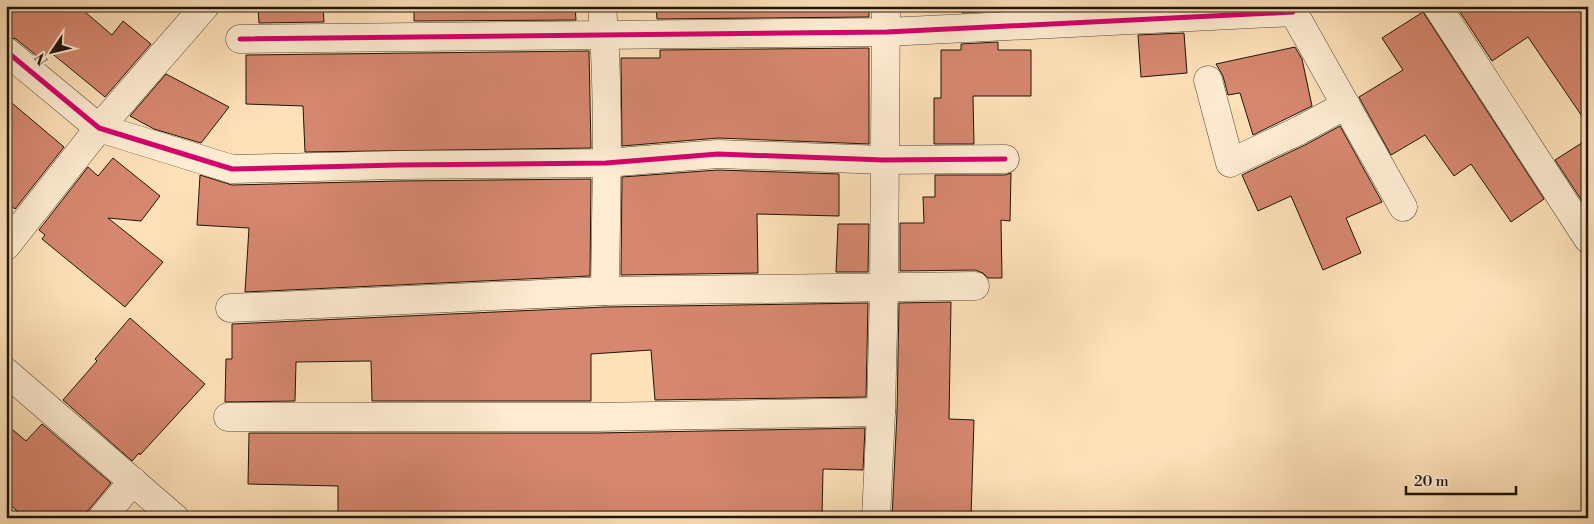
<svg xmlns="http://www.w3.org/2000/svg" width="1594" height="524" viewBox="0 0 1594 524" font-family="'Libre Bodoni',serif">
<rect width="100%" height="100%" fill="#fee1b9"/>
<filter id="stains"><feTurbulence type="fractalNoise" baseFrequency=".004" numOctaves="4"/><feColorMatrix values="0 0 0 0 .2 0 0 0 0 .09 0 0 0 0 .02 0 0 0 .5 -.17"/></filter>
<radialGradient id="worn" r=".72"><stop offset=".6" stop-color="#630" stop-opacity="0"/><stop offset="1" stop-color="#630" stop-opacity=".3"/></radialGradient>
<g fill="#d6876f" stroke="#1e1509">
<path d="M6,6h72l34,29 11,-14 28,23 -46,53 -56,-46 -7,9 -26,-21 -10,-3z"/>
<path d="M258,6h65l1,16 -65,1z"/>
<path d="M414,6h161l1,14 -162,1z"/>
<path d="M656,6h213v11l-212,2z"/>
<path d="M962,6h37v5l-37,2z"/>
<path d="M1456,6h132v119l-60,-88 -36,24z"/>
<path d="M1423,12l121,187 -33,23 -40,-58 -17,12 -29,-41 -34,20 -31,-56 -1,-2 44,-27 -21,-32z"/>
<path d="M1184,33l3,40 -46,4 -3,-42z"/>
<path d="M998,42v8h33v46h-58l1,48h-40v-46h7v-48h20v-6z"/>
<path d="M1295,47l7,12 10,47 -59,29 -13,-42 -12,2 -5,-19 -7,-12z"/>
<path d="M869,48v96l-151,-6 -96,8 -1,-88h39v-8z"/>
<path d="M589,51l2,97 -286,4 -2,-46 -57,-2v-49z"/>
<path d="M166,74l63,33 -28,36 -47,-14 -24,-13z"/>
<path d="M6,98l58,49 -49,62 -9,-7z"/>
<path d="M1340,126l42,76 -36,16 15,35 -38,17 -32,-74 -33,15 -16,-36 65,-31z"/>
<path d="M1588,139v71l-33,-50z"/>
<path d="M113,158l47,38 -19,25 -33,-3 55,44 -38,45 -83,-68 3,-4 -6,-5 49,-63 10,9z"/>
<path d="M718,170l121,4v42l-82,-2 1,59 -137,2 1,-98z"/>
<path d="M1011,173l-1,48 -9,-1 1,58h-14l-5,-5 -8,-3 -75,1v-48h24l-1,-26h12v-22h70z"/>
<path d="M200,175l32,10 166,-4 193,-2 -1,97 -345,16 4,-64 -52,-3z"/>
<path d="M838,224h31l-1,48h-32z"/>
<path d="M951,302l-2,117 25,1 -3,98h-79l5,-106 2,-109z"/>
<path d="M868,303l-2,94 -211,3 -4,-50 -60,4v47h-219l-1,-40 -75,1 -1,39 -70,1 1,-43h6v-35l373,-17z"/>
<path d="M130,318l75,66 -65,71 -1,-2 -7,8 -69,-61 34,-39 -2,-2z"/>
<path d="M6,424l20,17 16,-17 69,59 -29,35h-57l-19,-17z"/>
<path d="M865,428l-2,42 -40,-1 -1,49h-484v-32l-90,-2 1,-51h348z"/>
</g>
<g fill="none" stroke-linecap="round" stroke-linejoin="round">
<defs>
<g id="minor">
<path d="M602,6c8,94 4,190 3,285"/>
<path d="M1290,6l113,201"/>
<path d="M1437,6l151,233"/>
<path d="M240,39l647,-7 406,-20"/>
<path d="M6,51l93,77 133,41 166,-4 208,-2 112,-9 166,6 121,-1"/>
<path d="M1208,80l22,83 70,-33 46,-25"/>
<path d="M6,246l93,-118 106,-122"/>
<path d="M230,308l375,-17 370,-5"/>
<path d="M6,372l169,146"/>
<path d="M228,417h369l284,-5"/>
<path d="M102,518l31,-37"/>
<path d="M876,518l5,-106 3,-126 2,-280"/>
</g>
</defs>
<use href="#minor" stroke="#564835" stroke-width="29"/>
<use href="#minor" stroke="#feecd2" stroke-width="28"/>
<defs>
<g id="cycleway">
<path d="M240,39l647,-7 406,-20"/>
<path d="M6,51l93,77 133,41 166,-4 208,-2 112,-9 166,6 121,-1"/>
</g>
</defs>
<use href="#cycleway" stroke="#feecd2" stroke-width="8"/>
<use href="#cycleway" stroke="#d6006c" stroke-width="5"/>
</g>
<rect width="1594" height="524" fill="none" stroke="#fee1b9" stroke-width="25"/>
<rect x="8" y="8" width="1579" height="509" fill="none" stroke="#1e1509" stroke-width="2.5"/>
<rect x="12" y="12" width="1569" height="499" fill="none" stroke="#1e1509"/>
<g transform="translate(52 52) rotate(235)" stroke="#feecd2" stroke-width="4" paint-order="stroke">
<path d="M0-4L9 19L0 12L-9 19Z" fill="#1e1509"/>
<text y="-8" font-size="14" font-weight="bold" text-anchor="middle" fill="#1e1509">N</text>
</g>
<path d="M1406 486v8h110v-8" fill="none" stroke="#1e1509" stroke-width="2.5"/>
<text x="1414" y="486" font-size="15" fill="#1e1509" stroke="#feecd2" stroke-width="4" paint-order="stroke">20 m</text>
<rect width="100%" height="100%" filter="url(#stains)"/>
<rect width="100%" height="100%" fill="url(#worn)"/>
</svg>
